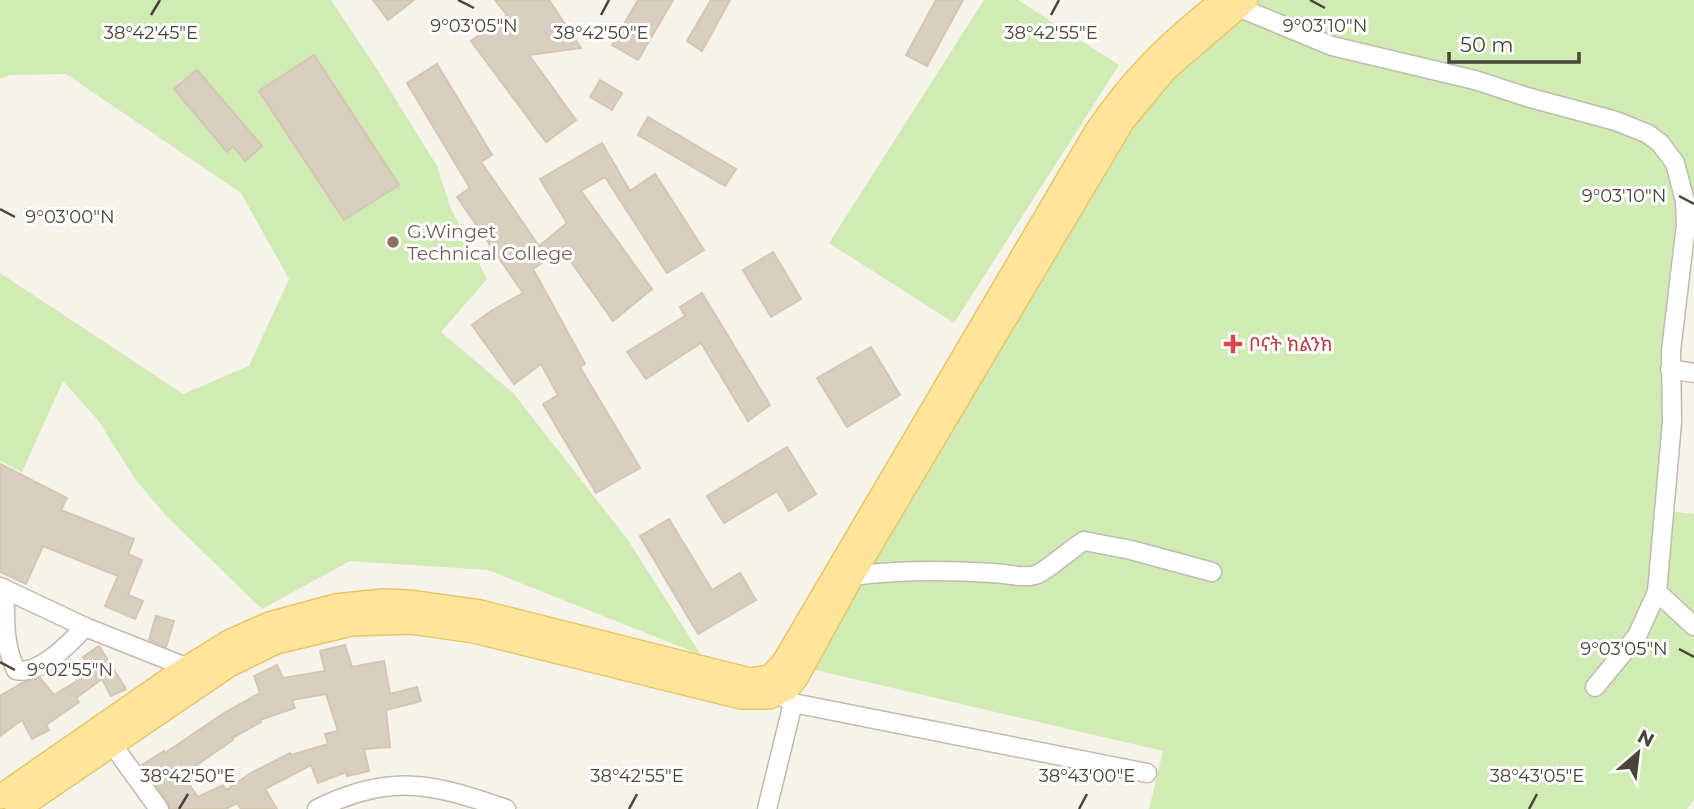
<svg xmlns="http://www.w3.org/2000/svg" width="1694" height="809" viewBox="0 0 1694 809" font-family="Montserrat,'Noto Sans Ethiopic',sans-serif">
<rect width="100%" height="100%" fill="#f6f3eb"/>
<g fill="#d0ebb3">
<path d="M0,0h331l44,66 62,100 14,43 36,70 -46,53 73,62 114,146 73,115 -213,-85 -138,-9 -88,48 -95,-92 -32,-38 -37,-59 -35,-39 -41,91 -22,-11v-188l183,121 66,-28 40,-87 -48,-86 -175,-119 -56,1 -10,4z"/>
<path d="M984,0h34l101,65 -165,258 -125,-80z"/>
<path d="M1241,0h453v227l-30,126 -3,90 2,67 31,4v286l-7,9h-538l14,-58 -356,-83 349,-595z"/>
</g>
<g fill="#d8cfc0" stroke="#d3c7b2" stroke-width="2" fill-rule="evenodd">
<path d="M373,0h41l-26,20z"/>
<path d="M495,0h54l32,48 -52,7 47,65 -30,22 -75,-101 36,-26z"/>
<path d="M638,0h35l-35,60 -26,-15z"/>
<path d="M711,0h19l-28,51 -15,-10z"/>
<path d="M936,0h27l-36,66 -21,-11z"/>
<path d="M314,55l85,130 -55,35 -85,-129z"/>
<path d="M437,64l55,91 -11,7 58,84 28,-23 -27,-44 62,-36 28,48 25,-17 49,76 -37,23 -62,-96 -24,14 71,98 -39,32 -51,-72 -29,20 52,95 -5,3 60,101 -44,25 -53,-89 15,-9 -17,-31 -27,20 -42,-59 19,-14 32,-18 -66,-96 13,-9 -63,-105z"/>
<path d="M197,70l65,76 -17,15 -12,-15 -6,6 -53,-63z"/>
<path d="M600,80l22,13 -10,17 -22,-13z"/>
<path d="M648,117l88,52 -11,17 -87,-51z"/>
<path d="M773,252l28,47 -30,18 -28,-47z"/>
<path d="M702,293l68,112 -22,16 -47,-78 -55,36 -19,-27 58,-36 -5,-9z"/>
<path d="M871,347l29,48 -53,32 -30,-49z"/>
<path d="M787,447l29,47 -27,17 -12,-20 -53,32 -17,-27z"/>
<path d="M0,464l67,34 -6,12 73,29 -6,15 14,6 -14,35 15,6 -8,18 -30,-13 13,-30 -75,-30 -17,38 -26,-12z"/>
<path d="M669,519l43,71 28,-17 16,27 -58,34 -58,-98z"/>
<path d="M156,616l18,5 -8,26 -17,-7z"/>
<path d="M345,645l7,22 32,-6 6,33 27,-7 4,14 -35,9 4,37 -26,2 5,22 -22,5 -1,-4 -28,11 -7,-18 -46,24 12,20h-36l-4,-6 -11,6h-56l-2,-7 -26,-37 22,-14 1,2 59,-40 36,-20 -6,-17 23,-11 6,13 42,-7 -5,-20zM326,694l12,37 -13,3 3,10 -37,11 -1,-2 -39,20 -25,17 -3,-5 -25,12 -16,-22 51,-35 -1,-2 29,-16 -1,-2 35,-12 -3,-8z"/>
<path d="M99,646l27,43 -15,7 -9,-17 -26,19 3,4 -33,23 3,5 -17,9 -10,-19 -22,16v-40l24,-14 16,-4 14,17 39,-24 -10,-14z"/>
</g>
<g fill="none" stroke-linecap="round" stroke-linejoin="round">
<defs>
<g id="minor">
<path d="M1238,7l94,39 143,34 52,17 89,24 32,13 12,9 15,20 10,38 1,24 -15,126 1,71 -15,170 -20,44 -42,51"/>
<path d="M1670,369l24,4"/>
<path d="M852,576c46,-6 94,-6 140,-3 14,0 30,6 43,2 9,-2 37,-27 49,-34l47,9 81,22"/>
<path d="M0,587l85,40 111,44"/>
<path d="M5,589c0,28 -2,55 11,81 23,6 54,-27 69,-43"/>
<path d="M1657,592l37,34"/>
<path d="M779,694l14,9 354,70"/>
<path d="M112,744l47,65"/>
<path d="M317,809c73,-36 115,-26 189,0"/>
<path d="M767,809l26,-106"/>
</g>
<g id="major">
<path d="M0,797l176,-122 53,-33 40,-18 66,-18 48,-5 25,1 72,10 270,68 20,-3 14,-15 312,-530c39,-57 73,-89 127,-132"/>
<path d="M17,809l212,-144 47,-23 75,-18 59,-2 64,9 267,66h28l19,-9 8,-10 56,-102 270,-454 44,-53 80,-69"/>
</g>
</defs>
<use href="#minor" stroke="#c2bbad" stroke-width="21"/>
<use href="#major" stroke="#e9c566" stroke-width="26"/>
<use href="#minor" stroke="#fff" stroke-width="18"/>
<use href="#major" stroke="#ffe59b" stroke-width="23"/>
</g>
<path fill="none" stroke="#4b4438" stroke-width="2.5" d="M458,0l16,8M1310,0l15,8M151,15l9,-15M601,15l8,-15M1051,15l8,-15M1679,196l15,8M0,209l15,8M1679,649l15,8M0,662l15,8M179,809l9,-15M629,809l8,-15M1079,809l8,-15M1529,809l8,-15"/>
<circle fill="#8d6e63" stroke="#fff" stroke-width="2.5" cx="393" cy="242" r="7"/>
<path fill="#e0444e" stroke="#fff" stroke-width="2.5" d="M1229.5 333.5h7v7h7v7h-7v7h-7v-7h-7v-7h7z"/>
<g text-anchor="middle" stroke-width="6" stroke-linejoin="round" paint-order="stroke">
<g font-size="19" fill="#785e54" stroke="#fff" text-anchor="start">
<text x="407" y="238">G.Winget<tspan x="407" dy="22">Technical College</tspan></text>
</g>
<g font-size="19" fill="#be3a42" stroke="#fff" text-anchor="start">
<text x="1249" y="351">ቦናት ክልንክ</text>
</g>
</g>
<g font-size="18" text-anchor="middle" fill="#4b4438" stroke="#fff" stroke-width="6" stroke-linejoin="round" paint-order="stroke">
<text x="474" y="32">9°03'05"N</text>
<text x="1325" y="32">9°03'10"N</text>
<text x="151" y="39">38°42'45"E</text>
<text x="601" y="39">38°42'50"E</text>
<text x="1051" y="39">38°42'55"E</text>
<text x="1624" y="202">9°03'10"N</text>
<text x="70" y="223">9°03'00"N</text>
<text x="1624" y="655">9°03'05"N</text>
<text x="70" y="676">9°02'55"N</text>
<text x="188" y="782">38°42'50"E</text>
<text x="637" y="782">38°42'55"E</text>
<text x="1087" y="782">38°43'00"E</text>
<text x="1537" y="782">38°43'05"E</text>
</g>
<g transform="translate(1638 753) rotate(28)" stroke="#ffffff" stroke-width="5" paint-order="stroke">
<path d="M0-5L12 26L0 18L-12 26Z" fill="#4b4438"/>
<text y="-10" font-size="19" font-weight="bold" text-anchor="middle" fill="#4b4438">N</text>
</g>
<path d="M1449 52v10h130v-10" fill="none" stroke="#4b4438" stroke-width="3.5"/>
<text x="1460" y="52" font-size="21" fill="#4b4438" stroke="#ffffff" stroke-width="5" paint-order="stroke">50 m</text>
</svg>
